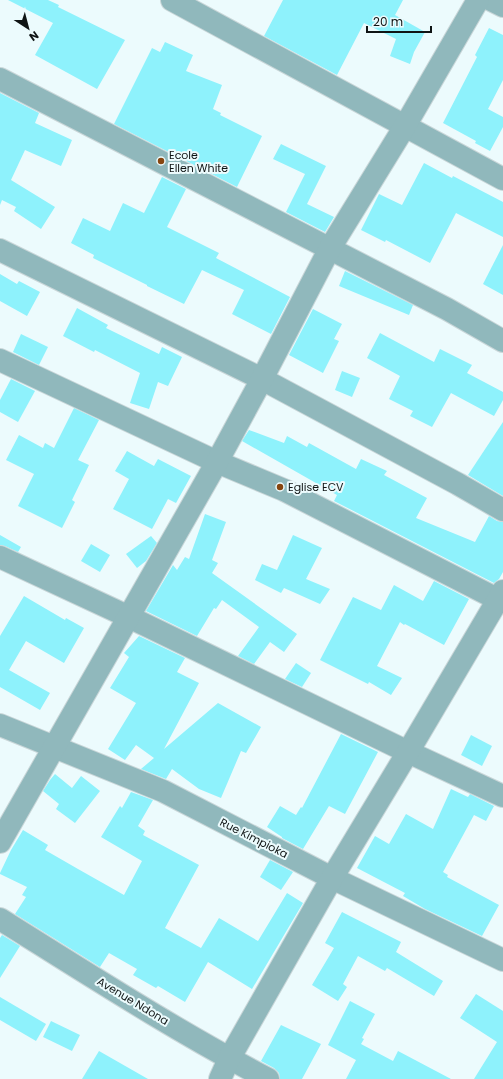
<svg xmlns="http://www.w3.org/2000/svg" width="503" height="1079" viewBox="0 0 503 1079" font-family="Poppins,sans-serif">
<rect width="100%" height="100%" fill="#ecfbfd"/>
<g fill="#8ef2fc">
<path d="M8,0h40l11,5 -1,2 67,33 -28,49 -62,-34 18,-32z"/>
<path d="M283,0h120l-8,15 30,17 -11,20 -4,12 -20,-8 6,-17 -32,-16 -27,52 -73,-39z"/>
<path d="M489,28l14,7v45l-15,29 15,8v10l-13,24 -15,-8 1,-2 -33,-18 34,-66 -2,-2z"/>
<path d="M165,42l28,13 -7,16 36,14 -9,24 8,4 -1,2 42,21 -25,51 -123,-63 38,-76 8,4z"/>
<path d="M0,93l39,20 -4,10 37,17 -11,26 -36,-16 -14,30 44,27 -14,22 -27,-18 2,-4 -14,-7 -2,5z"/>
<path d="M281,144l45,22 -19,38 27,13 -9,15 -39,-20 19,-38 -32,-15z"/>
<path d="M424,163l28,15 1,-2 50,26v35l-47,-24 -26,50 -44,-23 -1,2 -24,-12 18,-36 23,11z"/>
<path d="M162,177l24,12 -19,38 52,26 -3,5 74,39 -19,37 -39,-20 12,-24 -42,-20 -18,34 -37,-18v-1l-54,-27 1,-3 -23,-12 12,-25 27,13 13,-28 21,10z"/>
<path d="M503,245v50l-20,-11z"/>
<path d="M345,271l68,34 -4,10 -70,-29z"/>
<path d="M0,274l17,10 2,-3 21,11 -13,24 -27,-15z"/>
<path d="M77,308l31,17 -2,3 53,26 3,-7 20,10 -14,29 -10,-4 -9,27 -19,-6 10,-30 -45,-23 -1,2 -31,-16z"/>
<path d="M313,309l29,15 -8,15 5,2 -16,32 -34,-18z"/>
<path d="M380,333l54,29 6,-13 32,16 -5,8 36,19v8l-9,16 -43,-23 -19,34 -22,-11 3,-5 -24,-12 11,-23 -33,-18z"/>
<path d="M21,334l27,13 -9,18 -26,-13z"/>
<path d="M342,371l18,7 -8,19 -17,-7z"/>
<path d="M11,379l24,12 -17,31 -18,-10v-12z"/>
<path d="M74,408l25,12 -21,40 11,5 -17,35 3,2 -13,26 -44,-22 16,-32 -28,-14 13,-25 24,13 2,-5 9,5z"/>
<path d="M503,422v74l-35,-21z"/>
<path d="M249,430l35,13 3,-7 20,11 2,-4 47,26 5,-10 26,12 -3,4 43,23 -11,20 59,24 14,-26 8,5 6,1v50l-4,7 -5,4 -160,-82 3,-6 -95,-54z"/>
<path d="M127,451l27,15 4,-7 33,17 -15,27 -8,-4 -16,30 -39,-20 16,-30 -14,-8z"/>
<path d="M205,514l21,8 -14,38 6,3 -6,10 85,61 -13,18 -14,-10 -16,22 -16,-8 21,-29 -37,-27 -6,9 -2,-1 -17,28 -51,-25 27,-46 4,5 8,-13 4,2z"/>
<path d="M0,535l21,12 -3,5 -13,-6 -5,-1z"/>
<path d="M293,535l29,13 -16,31 24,10 -10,15 -36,-16 -3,5 -26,-13 7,-16 15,6z"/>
<path d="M151,536l6,7 -11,18 -9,7 -11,-14z"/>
<path d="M91,544l19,11 -10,17 -19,-11z"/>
<path d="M434,581l35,18 -25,46 -39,-21 -1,1 -4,-3 -23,44 25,12 -11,17 -22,-13 -1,2 -48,-24 33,-63 28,13 13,-25 29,16z"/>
<path d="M24,596l41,24 1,-2 18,10 -20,35 -38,-22 -17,29 41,23 -10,17 -40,-23v-51z"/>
<path d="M139,636l46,22 -8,14 22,11 -35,66 54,-46 43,24 -15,26 -5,-2 -20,47 -22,-9 -27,-20 -6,10 -25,-10 13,-11 -18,-13 -11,15 -17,-11 28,-46 -26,-15 19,-31 -5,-4z"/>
<path d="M296,663l15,10 -9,14 -17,-8z"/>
<path d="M341,734l37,18 -33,62 -16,-8 -26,43 -21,-11v-1l-15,-10 13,-21 16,9 5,-8 1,1z"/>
<path d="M471,735l21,11 -10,20 -21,-11z"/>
<path d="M55,774l17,14 9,-12 19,15 -25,32 -19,-14 3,-5 -16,-13 7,-11z"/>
<path d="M451,789l17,8 2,-3 24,12 -8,15 -12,-6 -31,57 5,3 -1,2 52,28 -17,31 -57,-27 -22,-13 2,-3 -48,-25 18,-32 14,8 17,-30 27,15z"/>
<path d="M131,792l22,8 -15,26 7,5 -2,4 56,30 -34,63 36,20 18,-30 39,23 29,-48 16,10 -51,86 -44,-27 -23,40 -27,-16 -2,2 -23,-13 4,-6 -28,-16 -9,14 -85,-53 11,-17 -4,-2 5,-8 -27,-13v-1l11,-23 12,-20 25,15 -3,5 33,19 46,26 18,-34 -41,-24 19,-31 2,2z"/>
<path d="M270,860l23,12 -12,18 -21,-13z"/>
<path d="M342,912l59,30 -5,10 47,29 -9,15 -47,-28 -2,3 -27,-15 -15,28 4,3 -9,14 -26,-16 22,-37 -9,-5z"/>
<path d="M2,935l18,11 -20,32v-40z"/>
<path d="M476,994l27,17v68h-29l23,-37 -37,-24z"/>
<path d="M0,997l46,27 -10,17 -36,-21z"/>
<path d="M350,1001l25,13 -13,24 2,1 -3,5 32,17 5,-10 53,28h-105l10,-19 -28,-15z"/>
<path d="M51,1021l29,14 -8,16 -29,-14z"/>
<path d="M281,1025l40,19 -19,35h-22l-1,-6 -5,-5 -13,-7z"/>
<path d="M99,1051l49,28h-66z"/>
</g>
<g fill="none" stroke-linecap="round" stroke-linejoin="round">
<defs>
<g id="minor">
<path d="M172,0l331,179"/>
<path d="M491,0l12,6"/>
<path d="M0,79l447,230 56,32"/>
<path d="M0,250l262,129 196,105 45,26"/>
<path d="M0,360l217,102 67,28 219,112"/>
<path d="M0,557l129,60 279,135 95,44"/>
<path d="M0,725l163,66 169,87 171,82"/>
<path d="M0,842l217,-380 45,-83 68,-131 75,-122 73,-126"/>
<path d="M0,919c88,55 176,112 268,160"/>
<path d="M220,1079l9,-20 103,-181 76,-126 95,-161"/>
</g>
</defs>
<use href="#minor" stroke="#c9d6d8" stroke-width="24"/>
<use href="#minor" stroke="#90b8bc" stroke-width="22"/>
</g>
<g fill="#874610" stroke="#ecfbfd" stroke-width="1.5">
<circle cx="161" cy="161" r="4"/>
<circle cx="280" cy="487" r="4"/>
</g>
<g text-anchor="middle" stroke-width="4" stroke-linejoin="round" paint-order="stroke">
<g font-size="11" fill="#0f1414" stroke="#ecfbfd" text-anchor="start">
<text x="169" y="159">Ecole<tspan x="169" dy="13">Ellen White</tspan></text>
<text x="288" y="491">Eglise ECV</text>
</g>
<g font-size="11" fill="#0f1414" stroke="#ecfbfd">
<text transform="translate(254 838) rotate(27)" y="4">Rue Kimpioka</text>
<text transform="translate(133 1001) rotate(31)" y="4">Avenue Ndona</text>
</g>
</g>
<g transform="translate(28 28) rotate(144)" stroke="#ecfbfd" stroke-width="3" paint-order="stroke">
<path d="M0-3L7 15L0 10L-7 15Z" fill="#0f1414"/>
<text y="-6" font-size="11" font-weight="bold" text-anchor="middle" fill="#0f1414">N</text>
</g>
<path d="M367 26v6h64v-6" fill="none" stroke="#0f1414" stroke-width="2"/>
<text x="373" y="26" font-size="12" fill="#0f1414" stroke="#ecfbfd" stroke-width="3" paint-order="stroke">20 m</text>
</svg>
